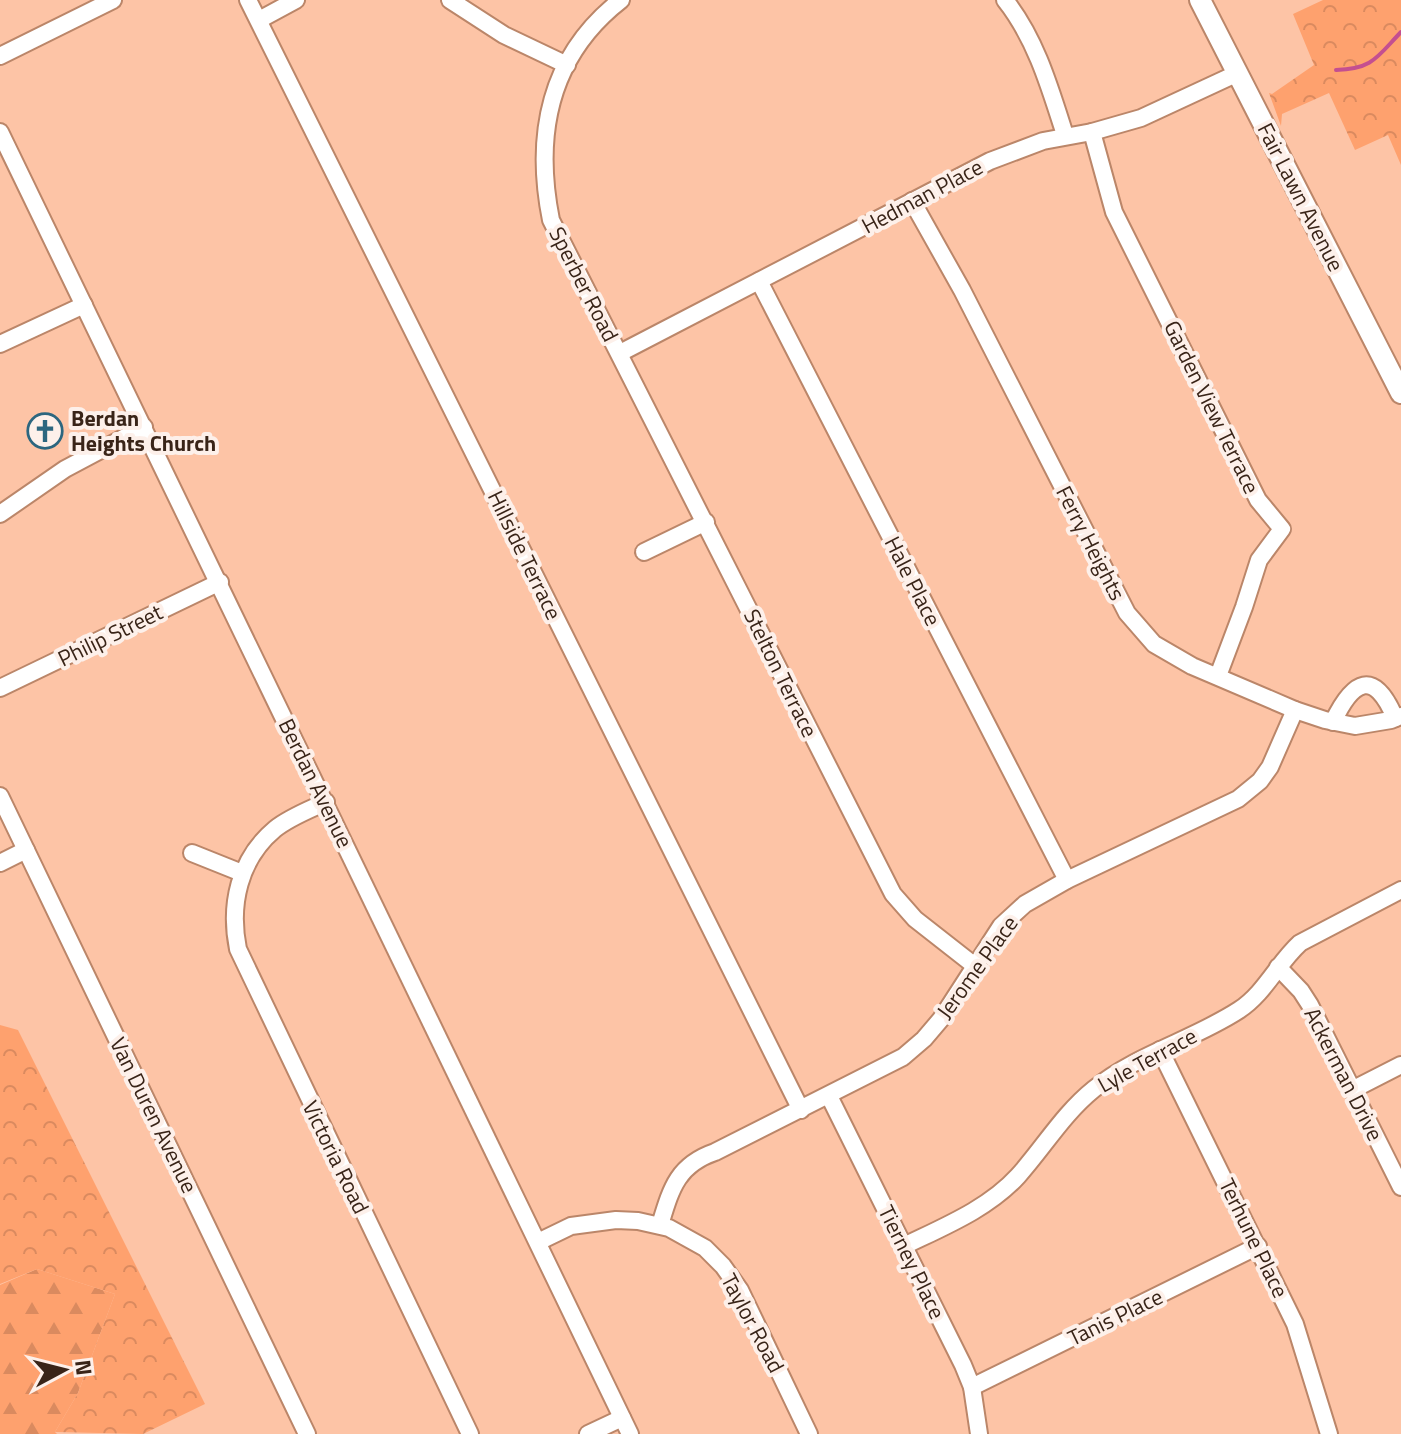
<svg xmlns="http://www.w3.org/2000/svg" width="1401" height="1434" viewBox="0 0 1401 1434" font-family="'Titillium Web',sans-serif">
<defs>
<pattern id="forest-firs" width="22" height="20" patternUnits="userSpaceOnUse" patternTransform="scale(2)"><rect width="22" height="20" fill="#fea16e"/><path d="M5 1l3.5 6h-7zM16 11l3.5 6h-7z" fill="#da8a5f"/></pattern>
<pattern id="park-crowns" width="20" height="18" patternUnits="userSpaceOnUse" patternTransform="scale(2)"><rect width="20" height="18" fill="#fea16e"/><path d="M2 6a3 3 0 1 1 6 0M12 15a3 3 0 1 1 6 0" fill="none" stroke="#da8a5f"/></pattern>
</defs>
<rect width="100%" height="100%" fill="#fdc4a6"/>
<path fill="url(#forest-firs)" d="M37,1269l78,25 -37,99 -23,39 2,2h-57v-149z"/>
<g fill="url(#park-crowns)">
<path d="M1323,0h78v165l-13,-30 -33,15 -26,-57 -47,21 -1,12 -12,-33 3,1 42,-29 -21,-51z"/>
<path d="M0,1025l18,5 187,374 -62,30 -88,-2 23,-39 37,-99 -78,-25 -37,15z"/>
</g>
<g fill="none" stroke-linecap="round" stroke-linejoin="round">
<path stroke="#c44f90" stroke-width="4" d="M1336,70c37,-1 41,-13 65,-38"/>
<defs>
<g id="minor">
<path d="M248,0l553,1110"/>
<path d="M450,0l54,35 63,30"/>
<path d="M621,0c-72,56 -87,135 -70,220l342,674 22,25 60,47"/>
<path d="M1005,0c31,39 45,88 60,135"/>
<path d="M259,20l37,-20"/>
<path d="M0,56l113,-56"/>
<path d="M0,132l630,1302"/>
<path d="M1092,132l22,80 144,288 24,29 -23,31 -15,47 -26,69"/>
<path d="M912,201l50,89 165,323 27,31 38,22 103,44 30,10 30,6 36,-6 10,-4"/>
<path d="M759,281l308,599"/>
<path d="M0,344l84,-39"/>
<path d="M620,353l370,-192 53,-20 49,-9 49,-14 97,-45"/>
<path d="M0,514l65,-45 79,-42"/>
<path d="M644,552l62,-30"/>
<path d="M0,688l220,-106"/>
<path d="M1333,722c20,-42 41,-54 62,-4"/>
<path d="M0,796l307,638"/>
<path d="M326,802c-17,8 -36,15 -51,27 -36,30 -46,76 -37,120l232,485"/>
<path d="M192,853l50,20"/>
<path d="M0,863l26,-13"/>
<path d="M1278,967l23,24 9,14 91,182"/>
<path d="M1160,1050l135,274 34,110"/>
<path d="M1352,1090l49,-25"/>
<path d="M829,1096l134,269 9,22 7,47"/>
<path d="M660,1225c11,-36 17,-60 55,-73l188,-95 21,-18 17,-20 60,-93 24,-22 42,-24 171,-81 22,-18 10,-14 25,-57"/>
<path d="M538,1242l33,-16 45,-6 22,1 31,7 36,20 18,18 17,24 69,144"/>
<path d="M904,1246c39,-19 84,-37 114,-70 26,-29 45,-62 76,-87 43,-35 99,-49 145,-79 26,-17 38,-46 61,-67l101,-53"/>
<path d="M972,1387l286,-141"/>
<path d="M588,1434l34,-16"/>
</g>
<path id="major" d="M1200,0l201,393"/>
</defs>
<use href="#minor" stroke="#bb8669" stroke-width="20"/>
<use href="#major" stroke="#bb8669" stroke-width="24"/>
<use href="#minor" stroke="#fff" stroke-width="16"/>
<use href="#major" stroke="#fff" stroke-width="20"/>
</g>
<defs>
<symbol id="church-ring" viewBox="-11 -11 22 22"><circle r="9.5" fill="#fdf0ea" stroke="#2c667f" stroke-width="1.5"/><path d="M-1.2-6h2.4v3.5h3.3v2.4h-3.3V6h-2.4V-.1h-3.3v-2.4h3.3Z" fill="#2c667f"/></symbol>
</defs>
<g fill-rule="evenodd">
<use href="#church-ring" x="25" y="411" width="40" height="40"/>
</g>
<g text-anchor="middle" stroke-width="8" stroke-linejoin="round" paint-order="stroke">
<g font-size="22" fill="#392418" stroke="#fdf0ea">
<text transform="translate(922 196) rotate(-28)" y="8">Hedman Place</text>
<text transform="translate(1301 197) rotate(63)" y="8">Fair Lawn Avenue</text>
<text transform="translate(584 284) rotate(63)" y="8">Sperber Road</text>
<text transform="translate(1212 407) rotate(64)" y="8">Garden View Terrace</text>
<text transform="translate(1091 543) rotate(63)" y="8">Ferry Heights</text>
<text transform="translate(525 555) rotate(64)" y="8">Hillside Terrace</text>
<text transform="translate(913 581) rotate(63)" y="8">Hale Place</text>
<text transform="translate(110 635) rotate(-26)" y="8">Philip Street</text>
<text transform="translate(781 673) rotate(64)" y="8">Stelton Terrace</text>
<text transform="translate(316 783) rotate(64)" y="8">Berdan Avenue</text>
<text transform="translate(977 967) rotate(-54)" y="8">Jerome Place</text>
<text transform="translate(1147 1060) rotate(-29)" y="8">Lyle Terrace</text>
<text transform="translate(1344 1074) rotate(63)" y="8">Ackerman Drive</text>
<text transform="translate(154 1115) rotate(64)" y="8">Van Duren Avenue</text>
<text transform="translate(336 1157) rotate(64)" y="8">Victoria Road</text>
<text transform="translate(1254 1238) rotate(64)" y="8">Terhune Place</text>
<text transform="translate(912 1262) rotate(64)" y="8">Tierney Place</text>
<text transform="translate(1115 1317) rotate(-26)" y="8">Tanis Place</text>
<text transform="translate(753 1323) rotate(62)" y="8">Taylor Road</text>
</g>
<g font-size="22" font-weight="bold" fill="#392418" stroke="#fdf0ea" text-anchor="start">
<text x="71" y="426">Berdan<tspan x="71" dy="25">Heights Church</tspan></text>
</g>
</g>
<g transform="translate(64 1370) rotate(83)" stroke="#fdf0ea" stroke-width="6" paint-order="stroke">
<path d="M0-6L14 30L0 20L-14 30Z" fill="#392418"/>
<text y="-12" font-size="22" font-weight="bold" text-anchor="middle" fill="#392418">N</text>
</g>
</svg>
